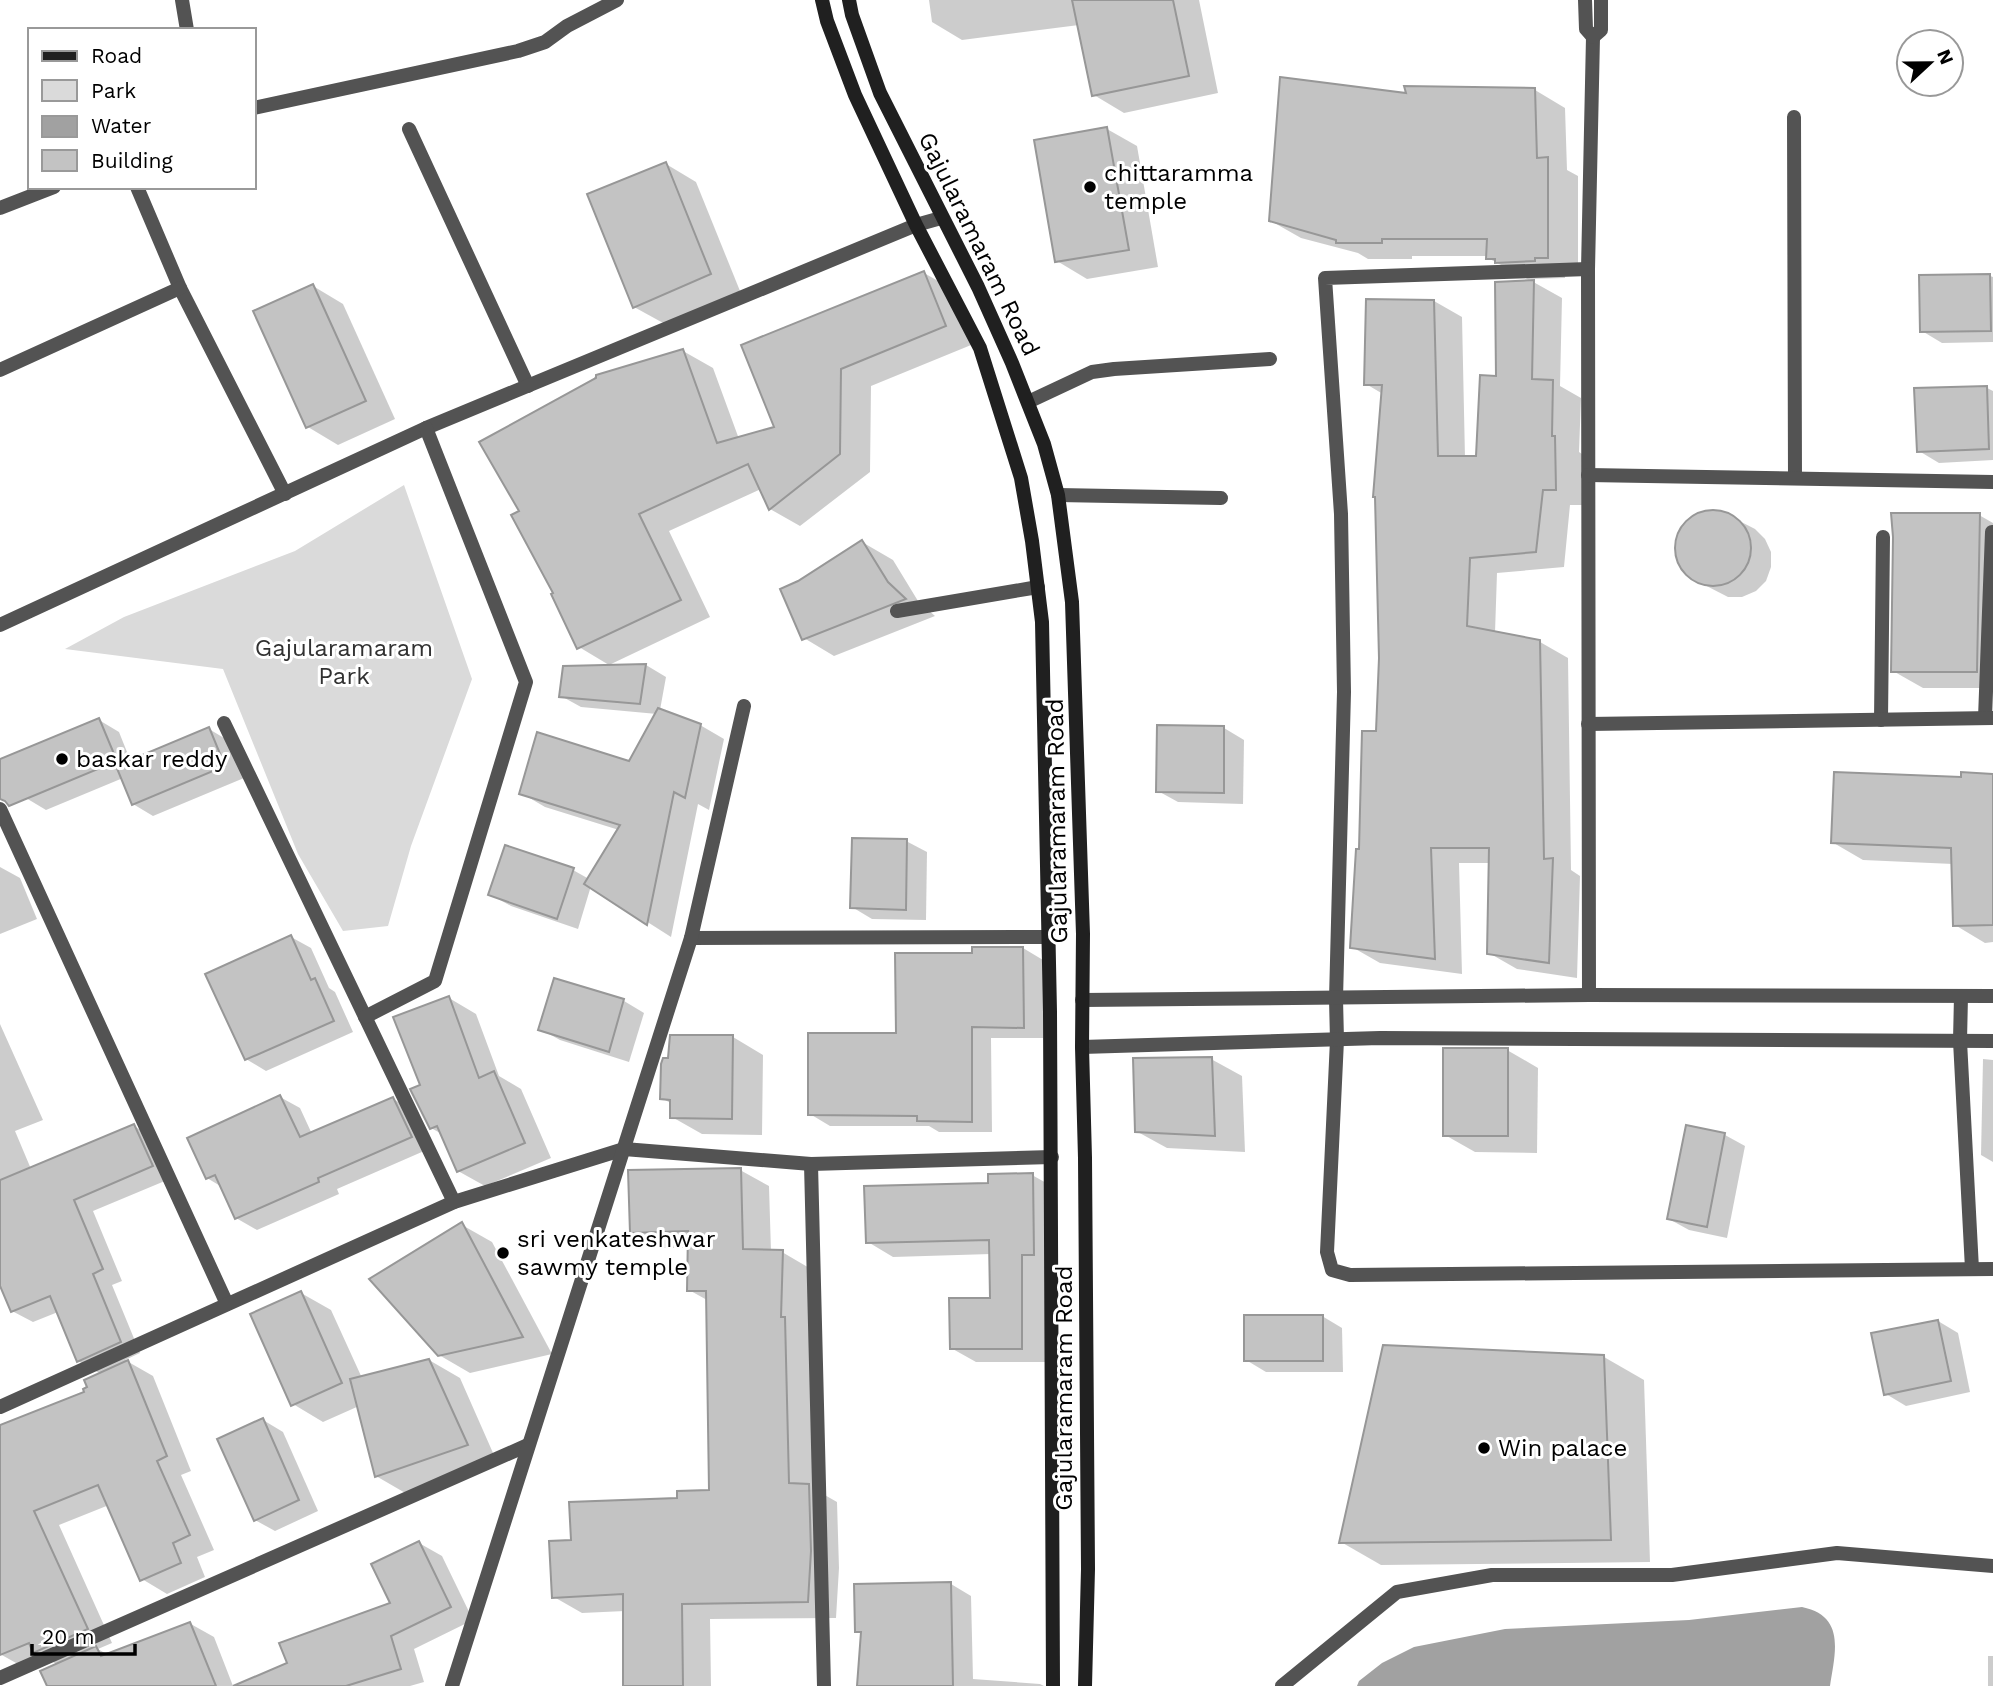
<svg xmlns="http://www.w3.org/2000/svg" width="1993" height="1686" viewBox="0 0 1993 1686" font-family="'Work Sans',sans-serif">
<rect width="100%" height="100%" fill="#fff"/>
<path fill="#dadada" d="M404,485l68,194 -61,167 -23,80 -45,5 -45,-77 -75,-185 -158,-20 59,-32 171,-66z"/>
<path fill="#a1a1a1" d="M1802,1607c44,9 33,46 28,79h-473l2,-5 23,-18 32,-16 91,-18 184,-9z"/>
<g fill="#0003">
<path d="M929,0h270l19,93 -94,20 -30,-18 -15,-70 -117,15 -30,-18z"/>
<path d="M1535,90l30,18 2,62 11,6v99h-13v3l-37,1 34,19 -2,88 21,12 -2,54 3,2 1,51h-13l-6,62 -67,6 -2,60 45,9 28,16 3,212 9,6 -3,102 -60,-9 -28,-16 2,-90h-32l3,111 -82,-11 -28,-16 9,-96 16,-118 3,-75 3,-264 -17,-10 68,-83 28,16 3,141h12l20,-80 36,-96 -45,-24v-2h-76v3h-44l-10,-6 -57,-15 -30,-17 137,-126z"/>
<path d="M1107,129l30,17 21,121 -71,12 -30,-18z"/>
<path d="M666,164l30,18 44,109 -75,33 -31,-17z"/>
<path d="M924,273l30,17 22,53 -105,43 -1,86 -70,54 -30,-17 -9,-20 -92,42 41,86 -101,48 -30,-18 -57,-135 73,-132 -1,-3 89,-26 30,17 26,71 38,-11z"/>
<path d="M1990,276l3,1v65l-51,1 -20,-12z"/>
<path d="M313,286l30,18 52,115 -57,26 -30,-18z"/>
<path d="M1987,388l6,3v69l-54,3 -20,-12z"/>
<path d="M1720,511l35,18 10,10 6,13v15l-5,14 -10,10 -14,6h-14l-35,-18 -10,-10 -6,-13 -1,-15 6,-13 10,-11 13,-5z"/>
<path d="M1979,515l14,8v165h-70l-30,-17z"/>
<path d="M862,542l31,18 25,41 17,15 -101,40 -30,-18z"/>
<path d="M646,665l20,12 -6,33 40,15 24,14 -15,71 -11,-6 -27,133 -80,-51 -13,43 -67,-23 -20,-11 82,-25 16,9 30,-49 -74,-23 -24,-14 109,-30 27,-49 -76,-7 -20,-11 3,-28z"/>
<path d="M99,720l20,12 12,30 78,-33 20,12 15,37 -91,38 -20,-12 -10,-26 -77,32 -20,-12z"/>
<path d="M1224,728l20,12 -1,64 -65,-2 -20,-11z"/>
<path d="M1993,775v167l-8,1 -30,-18 -2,-61 -90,-4 -31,-18z"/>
<path d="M906,841l21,11 -1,68 -54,-1 -20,-12z"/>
<path d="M0,867l20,11 17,41 -37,15z"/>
<path d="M291,937l20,11 18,40 6,4 18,40 -87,39 -20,-12z"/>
<path d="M1023,948l20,12v78h-52l1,94h-53l-10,-6h-99l-20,-12 87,-79 77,-81z"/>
<path d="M555,980l69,21 20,12 -15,49 -69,-22 -20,-11z"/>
<path d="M449,998l27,16 23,62 22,13 30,69 -66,28 -27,-15 -16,-37 -11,-6 -9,-42z"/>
<path d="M0,1024l43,96 -28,11 16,38 103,-43 20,12 18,40 -79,33 29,70 -10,4 28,68 -15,7 28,16 38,95 -10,4 33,75 -17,7 8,20 -38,17 -25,-15 -33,-74 -50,20 53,118 -14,6 10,6 81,-32 25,14 19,49h-184l9,-21 -10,-6 -23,9 -25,-14v-218l86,-43 15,-19 -23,-13 -20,-49 -25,10 -21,-11 -12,-30z"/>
<path d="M672,1037h61l30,18 -1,80 -60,-1 -30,-17v-13l-10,-6z"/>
<path d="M1507,1050l31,18 -1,85 -62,-1 -30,-17z"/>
<path d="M1211,1059l31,17 3,76 -78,-4 -31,-17z"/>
<path d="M1983,1059l10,1v102l-12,-7z"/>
<path d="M280,1097l20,11 12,26 81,-35 20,11 18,38 -94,41 2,5 -82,36 -21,-12 -14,-31 -15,-9z"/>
<path d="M1687,1127l38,8 20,11 -18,92 -38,-8 -20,-11z"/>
<path d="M740,1170l29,16 2,66h11l29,17 5,221 21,12 2,66 -3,50 -126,1 1,67h-86v-75l-43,2 -28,-16 19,-55 106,-43 32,-7 -4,-192 -18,-10 1,-42h-30l-29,-16z"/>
<path d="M1032,1175l25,14 1,79h-12l1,94h-71l-25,-14 41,-48 -1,-46 -98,3 -25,-15 122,-58z"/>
<path d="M462,1225l30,17 60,112 -82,19 -31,-18z"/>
<path d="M301,1293l30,17 31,68 67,-18 31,18 37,84 -90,32 -31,-18 -17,-70 -36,16 -30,-18z"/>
<path d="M1322,1316l20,12 1,44h-77l-20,-12z"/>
<path d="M1938,1321l20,12 12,59 -64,14 -20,-12z"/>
<path d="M1604,1357l40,23 6,182 -269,3 -40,-23z"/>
<path d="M263,1420l20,12 35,79 -43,20 -20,-11z"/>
<path d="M419,1543l23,13 31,64 -59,29 10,33 -14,4h-174l53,-22 104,-60z"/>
<path d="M951,1584l20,12 2,83 67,5 4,2h-185l4,-52 -6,-3z"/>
<rect x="1988" y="1656" width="5" height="30"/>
</g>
<g fill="#c3c3c3" stroke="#979797" stroke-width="2">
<path d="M1072,0h101l16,76 -97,20z"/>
<path d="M1280,77l126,16 -2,-7 131,2 2,70 11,-1v101h-13v3l-40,2v-4h-9l1,-20h-105v4h-46v-3l-67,-19z"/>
<path d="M1107,127l22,123 -74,12 -21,-122z"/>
<path d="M666,162l45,112 -78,34 -46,-114z"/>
<path d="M924,271l22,55 -105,43 -1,85 -71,56 -21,-46 -109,50 42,86 -104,49 -26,-55 2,-1 -42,-78 8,-4 -40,-69 117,-64v-3l87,-26 34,94 57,-16 -33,-82z"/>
<path d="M1990,274l1,57 -71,1 -1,-57z"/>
<path d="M1534,280l-2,99 21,1 -1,56h3l1,54h-13l-7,62 -66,6 -3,68 73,14 4,219 9,-1 -4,105 -62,-9 2,-106h-58l4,111 -85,-11 6,-99h3l3,-118h14l3,-73 -4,-161h-2l9,-112h-18l2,-86 68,1 4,156h38l4,-81 16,1 -1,-94z"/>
<path d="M313,284l53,117 -60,27 -53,-117z"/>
<path d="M1987,386l2,63 -72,3 -3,-64z"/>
<circle cx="1713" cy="548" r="38"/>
<path d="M1891,513h89l-3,159h-86l2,-135z"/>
<path d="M862,540l26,42 18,17 -104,41 -22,-51 18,-8z"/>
<path d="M646,664l-6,40 -81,-7 4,-31z"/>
<path d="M658,708l43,16 -16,74 -11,-6 -27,133 -63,-41 36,-59 -101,-31 18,-62 92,29z"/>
<path d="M99,718l18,43 -108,45 -4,-5 -5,-2v-40z"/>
<path d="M1157,725l67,1v67l-68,-1z"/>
<path d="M209,727l16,39 -93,39 -16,-39z"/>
<path d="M1834,772l127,5v-5l32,2v151l-40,1 -2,-78 -120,-5z"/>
<path d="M852,838l55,1 -1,71 -56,-2z"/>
<path d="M505,845l69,23 -17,51 -69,-24z"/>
<path d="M291,935l20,45 4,-2 19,43 -89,39 -40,-86z"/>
<path d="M972,947h51l1,81 -52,-1v95l-55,-1v-5l-109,-1v-82h88l-1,-80h77z"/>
<path d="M554,978l70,21 -15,53 -71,-22z"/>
<path d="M449,996l30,82 15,-7 31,72 -68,29 -20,-46 -7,3 -20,-40 10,-4 -27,-68z"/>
<path d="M670,1035h63l-1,84 -62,-1v-18l-10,-1 1,-35 2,-6h5z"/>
<rect x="1443" y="1048" width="65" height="88"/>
<path d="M1212,1057l3,79 -80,-4 -2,-74z"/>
<path d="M280,1095l20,42 93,-40 19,40 -94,41 1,4 -84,37 -20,-44 -9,4 -19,-41z"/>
<path d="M134,1124l19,42 -79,34 29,69 -10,5 28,68 -44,20 -27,-66 -39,16 -11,-26v-106z"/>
<path d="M1686,1125l39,8 -18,94 -40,-8z"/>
<path d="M741,1168l2,81 40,1 -2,67h4l4,166 20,1 2,67 -3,51 -126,2 1,82h-60v-92l-71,4 -3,-57 22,-1 -2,-38 108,-4v-7l32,-1 -3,-199h-19l1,-60 -58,2 -2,-63z"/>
<path d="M1033,1173l1,82h-12v94h-72l-1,-51h41l-1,-58 -123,3 -2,-57 124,-3v-9z"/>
<path d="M462,1222l61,115 -85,19 -69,-77z"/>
<path d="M301,1291l41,92 -51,23 -41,-92z"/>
<rect x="1244" y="1315" width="79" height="46"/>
<path d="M1938,1320l13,61 -67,14 -13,-62z"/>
<path d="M1383,1345l221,10 7,185 -272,3z"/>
<path d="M429,1359l39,86 -93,32 -25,-98z"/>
<path d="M128,1360l39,96 -10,5 33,74 -17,8 8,20 -41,18 -42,-96 -64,26 54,118 -55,24 -4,-10 -29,12v-230l84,-33 -1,-3 4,-2 -3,-7z"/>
<path d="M263,1418l36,82 -45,21 -37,-82z"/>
<path d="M419,1541l32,66 -60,29 10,33 -55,17h-113l54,-23 -8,-20 111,-40 -19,-39z"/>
<path d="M951,1582l2,104h-96l4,-54h-6l-1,-48z"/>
<path d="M190,1622l26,64h-169l-7,-15 56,-25 5,10z"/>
</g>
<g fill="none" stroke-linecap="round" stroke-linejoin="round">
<g stroke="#535353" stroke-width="14">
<path d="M1028,402l64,-30 22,-3 156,-10"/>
<path d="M1058,495l163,3"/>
<path d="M897,611l141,-24"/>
</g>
<g stroke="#535353" stroke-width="14">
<path d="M182,0l5,30"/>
<path d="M1585,0l1,29 7,8 -5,232 1,726"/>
<path d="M1593,37l8,-7v-30"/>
<path d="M254,108l264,-57 27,-9 22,-16 50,-26"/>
<path d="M1794,117l1,361"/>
<path d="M409,129l119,257"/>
<path d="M137,187l43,101 105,206"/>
<path d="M0,208l54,-21"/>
<path d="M1588,269l-263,9 16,236 3,178 -8,307 1,41 -10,212 5,18 18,5 643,-6"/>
<path d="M0,370l180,-82"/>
<path d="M1588,475l405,7"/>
<path d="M0,625l426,-197 490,-203 25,-7"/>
<path d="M1985,718l7,-186"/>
<path d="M1881,720l2,-183"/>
<path d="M224,723l230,479"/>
<path d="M1588,724l405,-6"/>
<path d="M0,809l227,495"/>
<path d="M691,938l357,-1"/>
<path d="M1961,996l-1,45 12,228"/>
<path d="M1082,1000l507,-5 404,1"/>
<path d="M365,1017l70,-36 91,-299 -100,-254"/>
<path d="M1082,1047l298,-9 613,3"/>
<path d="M811,1164l13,522"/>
<path d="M0,1407l454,-205 170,-53 187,15 241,-7"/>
<path d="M0,1678l528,-233"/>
<path d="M452,1686l239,-748 53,-232"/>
<path d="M1282,1686l115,-94 95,-17h180l165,-22 156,13"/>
</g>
<g stroke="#202020" stroke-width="14">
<path d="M822,0l5,21 28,74 61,130 64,123 41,130 11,63 10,81 8,390 3,674"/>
<path d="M849,0l3,15 28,78 98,194 34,76 32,81 14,51 14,107 11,332 -1,113 3,111 3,411 -3,117"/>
</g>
</g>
<g fill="#000" stroke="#fff" stroke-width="2.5">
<circle cx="1090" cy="187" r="7"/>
<circle cx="62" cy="759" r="7"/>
<circle cx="503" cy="1253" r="7"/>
<circle cx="1484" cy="1448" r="7"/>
</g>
<g text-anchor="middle" stroke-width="6" stroke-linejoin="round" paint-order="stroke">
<g font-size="24" fill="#000" stroke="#fff" text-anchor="start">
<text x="1104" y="181">chittaramma<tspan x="1104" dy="28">temple</tspan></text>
<text x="76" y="767">baskar reddy</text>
<text x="517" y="1247">sri venkateshwar<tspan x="517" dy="28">sawmy temple</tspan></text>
<text x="1498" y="1456">Win palace</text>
</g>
<g font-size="24" fill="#000" stroke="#fff">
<text transform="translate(979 244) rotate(64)" y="8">Gajularamaram Road</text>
<text transform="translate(1057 821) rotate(-91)" y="8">Gajularamaram Road</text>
<text transform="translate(1064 1388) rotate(-90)" y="8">Gajularamaram Road</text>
</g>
<g font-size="24" fill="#313131" stroke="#fff">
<text x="344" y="656">Gajularamaram<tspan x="344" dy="28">Park</tspan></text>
</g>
</g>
<rect x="28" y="28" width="228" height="161" fill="#ffffff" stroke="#999999" stroke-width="2"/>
<rect x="42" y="51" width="35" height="10" fill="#202020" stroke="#999999" stroke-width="2"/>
<text x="91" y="63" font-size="21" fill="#000000">Road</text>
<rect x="42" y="80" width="35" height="21" fill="#dadada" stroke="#999999" stroke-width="2"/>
<text x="91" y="98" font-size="21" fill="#000000">Park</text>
<rect x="42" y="116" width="35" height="21" fill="#a1a1a1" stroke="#999999" stroke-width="2"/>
<text x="91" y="133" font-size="21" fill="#000000">Water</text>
<rect x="42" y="150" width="35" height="21" fill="#c3c3c3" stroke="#999999" stroke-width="2"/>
<text x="91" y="168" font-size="21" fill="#000000">Building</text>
<g transform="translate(1930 63) rotate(68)"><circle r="33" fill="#ffffff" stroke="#999999" stroke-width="2"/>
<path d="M0-5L12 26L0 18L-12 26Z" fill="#000000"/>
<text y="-10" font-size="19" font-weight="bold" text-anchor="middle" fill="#000000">N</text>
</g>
<path d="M32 1644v10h103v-10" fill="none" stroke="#000000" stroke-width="3.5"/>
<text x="42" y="1644" font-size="21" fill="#000000" stroke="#ffffff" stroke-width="5" paint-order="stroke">20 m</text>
</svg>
